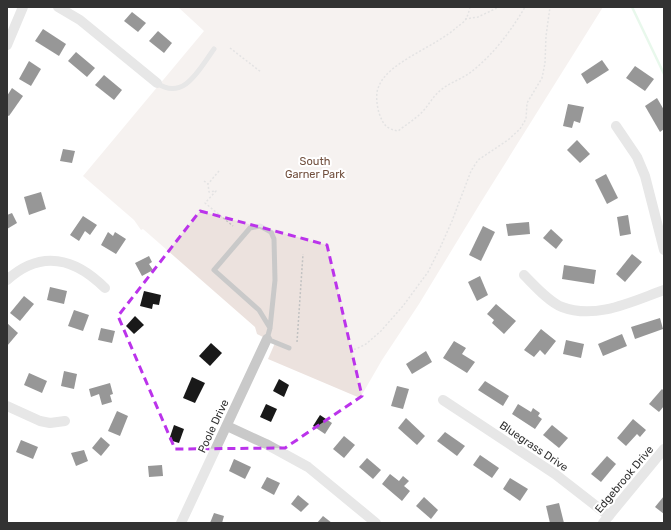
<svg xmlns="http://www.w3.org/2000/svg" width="671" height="530" viewBox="0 0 671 530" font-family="Rubik,sans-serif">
<rect width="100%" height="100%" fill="#fff"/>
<path fill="#ece2de" d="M178,7h425l-122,195 -62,102 -37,56 -22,38 -92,-39 7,-16 -18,-9 -2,-7 -112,-98 -2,1 -7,-10 -51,-44 121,-145z"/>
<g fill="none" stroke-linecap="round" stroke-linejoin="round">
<path stroke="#cdefd4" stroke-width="2.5" d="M632,7l32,67"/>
</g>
<g fill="#191919">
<path d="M132,12l14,11 -8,9 -14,-11z"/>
<path d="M43,29l23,15 -7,12 -24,-15z"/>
<path d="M158,31l14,12 -8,10 -15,-12z"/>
<path d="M76,52l19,16 -8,9 -19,-16z"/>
<path d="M602,60l7,10 -22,14 -6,-10z"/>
<path d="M29,61l12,8 -10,17 -12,-7z"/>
<path d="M635,66l19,13 -9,12 -19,-13z"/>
<path d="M104,75l18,15 -8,10 -19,-15z"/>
<path d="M12,88l11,8 -14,20 -2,-1v-19z"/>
<path d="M657,98l7,12v19l-4,3 -15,-26z"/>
<path d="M568,104l16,3 -4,16 -6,-2 -2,7 -9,-2z"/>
<path d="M577,140l13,14 -10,9 -13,-13z"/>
<path d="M63,149l12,2 -3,12 -12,-2z"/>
<path d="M606,174l12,24 -11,6 -12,-24z"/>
<path d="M41,192l5,17 -17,6 -5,-18z"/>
<path d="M12,213l5,10 -10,6v-14z"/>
<path d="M628,215l3,19 -11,2 -3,-19z"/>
<path d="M83,216l14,9 -7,10 -5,-4 -6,10 -9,-6z"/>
<path d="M529,222l1,12 -22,2 -2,-12z"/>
<path d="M483,226l12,6 -14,29 -12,-6z"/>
<path d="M551,229l12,11 -7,9 -13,-11z"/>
<path d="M108,232l5,4 2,-4 11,7 -10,15 -15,-9z"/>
<path d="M632,254l10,8 -17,20 -9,-8z"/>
<path d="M149,256l3,6 -3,2 4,6 -11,6 -7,-13z"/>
<path d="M564,265l32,5 -2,14 -32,-5z"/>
<path d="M480,276l8,19 -11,6 -9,-19z"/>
<path d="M50,287l17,4 -3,13 -17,-4z"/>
<path d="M144,291l17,4 -2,10 -6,-1 -1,5 -12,-3z"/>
<path d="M24,296l10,8 -14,17 -10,-8z"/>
<path d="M496,304l20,17 -12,13 -12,-11 2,-3 -7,-6z"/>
<path d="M74,310l15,5 -6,16 -15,-5z"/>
<path d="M135,316l9,9 -10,9 -8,-8z"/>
<path d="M660,318l3,11 -28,10 -4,-12z"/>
<path d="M7,323l11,10 -11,13z"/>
<path d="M101,328l14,3 -3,12 -14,-3z"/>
<path d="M541,329l15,12 -11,14 -5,-5 -6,7 -10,-7z"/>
<path d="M622,334l5,12 -24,10 -5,-12z"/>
<path d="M566,340l18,4 -3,14 -18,-4z"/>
<path d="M454,341l12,7 -4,6 13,8 -8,11 -24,-15z"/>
<path d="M211,343l11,10 -12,13 -11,-10z"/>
<path d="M426,351l6,11 -20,12 -6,-10z"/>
<path d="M64,371l13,3 -3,15 -13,-3z"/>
<path d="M29,373l18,8 -5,12 -18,-8z"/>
<path d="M192,377l13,6 -10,20 -12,-5z"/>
<path d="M279,379l10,6 -5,12 -11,-6z"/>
<path d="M485,381l24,15 -6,10 -25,-16z"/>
<path d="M110,383l3,11 -3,1 2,7 -10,3 -3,-11 -8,3 -2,-8z"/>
<path d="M397,386l12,3 -6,20 -12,-3z"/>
<path d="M662,389l2,2v15l-5,6 -10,-8z"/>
<path d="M266,404l11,5 -6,13 -11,-5z"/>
<path d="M518,404l13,8 2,-4 7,5 -2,3 4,3 -7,10 -23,-15z"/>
<path d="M117,411l11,5 -8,20 -12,-5z"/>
<path d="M320,415l12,8 -7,11 -12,-8z"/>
<path d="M406,418l19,18 -8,9 -19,-17z"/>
<path d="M633,419l13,11 -6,7 -3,-3 -11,12 -9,-8z"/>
<path d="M174,425l10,4 -5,14 -10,-3z"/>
<path d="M552,425l16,13 -9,10 -16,-13z"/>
<path d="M445,432l20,14 -8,10 -20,-15z"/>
<path d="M344,436l11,9 -11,13 -11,-9z"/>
<path d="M101,437l9,8 -9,11 -9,-8z"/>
<path d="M21,440l17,7 -5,12 -17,-7z"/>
<path d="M84,450l4,11 -12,5 -5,-13z"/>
<path d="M480,455l19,13 -7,10 -19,-13z"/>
<path d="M607,456l9,8 -15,18 -10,-8z"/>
<path d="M367,458l14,12 -8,9 -14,-12z"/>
<path d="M234,459l17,8 -6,12 -16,-8z"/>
<path d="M162,465l1,11 -14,1 -1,-11z"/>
<path d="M390,474l9,7 4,-5 6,5 -5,5 6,5 -8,10 -20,-17z"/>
<path d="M267,477l13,6 -6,12 -13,-7z"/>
<path d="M510,478l18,11 -8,12 -17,-12z"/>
<path d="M298,495l11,9 -8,8 -10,-8z"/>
<path d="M664,496v18l-9,-7z"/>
<path d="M424,497l14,13 -7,9 -15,-13z"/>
<path d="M559,503l5,20h-14l-4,-17z"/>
<path d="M214,513l10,3 -2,7h-12z"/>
<path d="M323,516l9,7h-15z"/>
</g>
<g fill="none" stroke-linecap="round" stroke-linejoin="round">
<g stroke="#c2c2c2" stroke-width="1.5" stroke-dasharray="2 2" stroke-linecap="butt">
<path d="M470,7c-1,4 -2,8 -4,12 -2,3 -6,6 -9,8 -20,19 -69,35 -78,59 -4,7 -2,20 0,27 4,11 7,16 19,18 9,-7 19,-13 26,-21 6,-7 10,-15 18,-21 9,-7 20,-10 29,-17 22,-17 40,-41 54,-65"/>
<path d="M465,19l13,-2 21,-10"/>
<path d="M230,48l31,24"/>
<path d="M219,171l-11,13 1,8 7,-1 -11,12 28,23"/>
<path d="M204,181l4,3"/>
<path d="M297,342l6,-88"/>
<path d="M350,350l6,-1 10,-5 15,-13 22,-25 25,-34 12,-24 12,-27 19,-50 7,-11 30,-20 12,-11 6,-10 1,-16 15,-25 3,-15 1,-27 4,-29"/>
</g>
<g stroke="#c9c9c9" stroke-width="5">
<path d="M157,83c27,19 43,-15 57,-34"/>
<path d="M270,328l-11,-18 -45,-40 36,-42 10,-2 11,6 3,7 1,41 -5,48 -3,11 22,9"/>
</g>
<g stroke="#c9c9c9" stroke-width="10">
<path d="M58,7l22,13 77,63"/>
<path d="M7,45l16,-38"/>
<path d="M616,126l21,31 8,19 19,74"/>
<path d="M524,275c10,10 25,27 38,32 34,13 71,-6 102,-17"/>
<path d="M7,280c34,-31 68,-22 98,8"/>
<path d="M443,400l112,74 54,42"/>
<path d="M7,406l33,15 10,2 15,-2"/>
<path d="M227,426l39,18 42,23 68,56"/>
<path d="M181,523l86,-184"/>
<path d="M603,523l61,-74"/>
</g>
</g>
<path d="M0 0H671V530H0ZM200,211l127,34 35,151 -77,52 -110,1 -57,-133z" fill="#fff" fill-opacity=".55" fill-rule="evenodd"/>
<path fill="none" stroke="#bb33eb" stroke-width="3" stroke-dasharray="8 5" stroke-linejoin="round" d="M200,211l127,34 35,151 -77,52 -110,1 -57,-133z"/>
<g text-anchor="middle" stroke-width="4" stroke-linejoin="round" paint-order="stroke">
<g font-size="11" fill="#714f3d" stroke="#fff">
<text x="315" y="165">South<tspan x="315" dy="13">Garner Park</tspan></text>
</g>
<g font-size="11" fill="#323232" stroke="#fff">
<text transform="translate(213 426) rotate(-65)" y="4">Poole Drive</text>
<text transform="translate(534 446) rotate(34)" y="4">Bluegrass Drive</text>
<text transform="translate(624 479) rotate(-50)" y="4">Edgebrook Drive</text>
</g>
</g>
<rect width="671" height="530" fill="none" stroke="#323232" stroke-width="16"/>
</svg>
